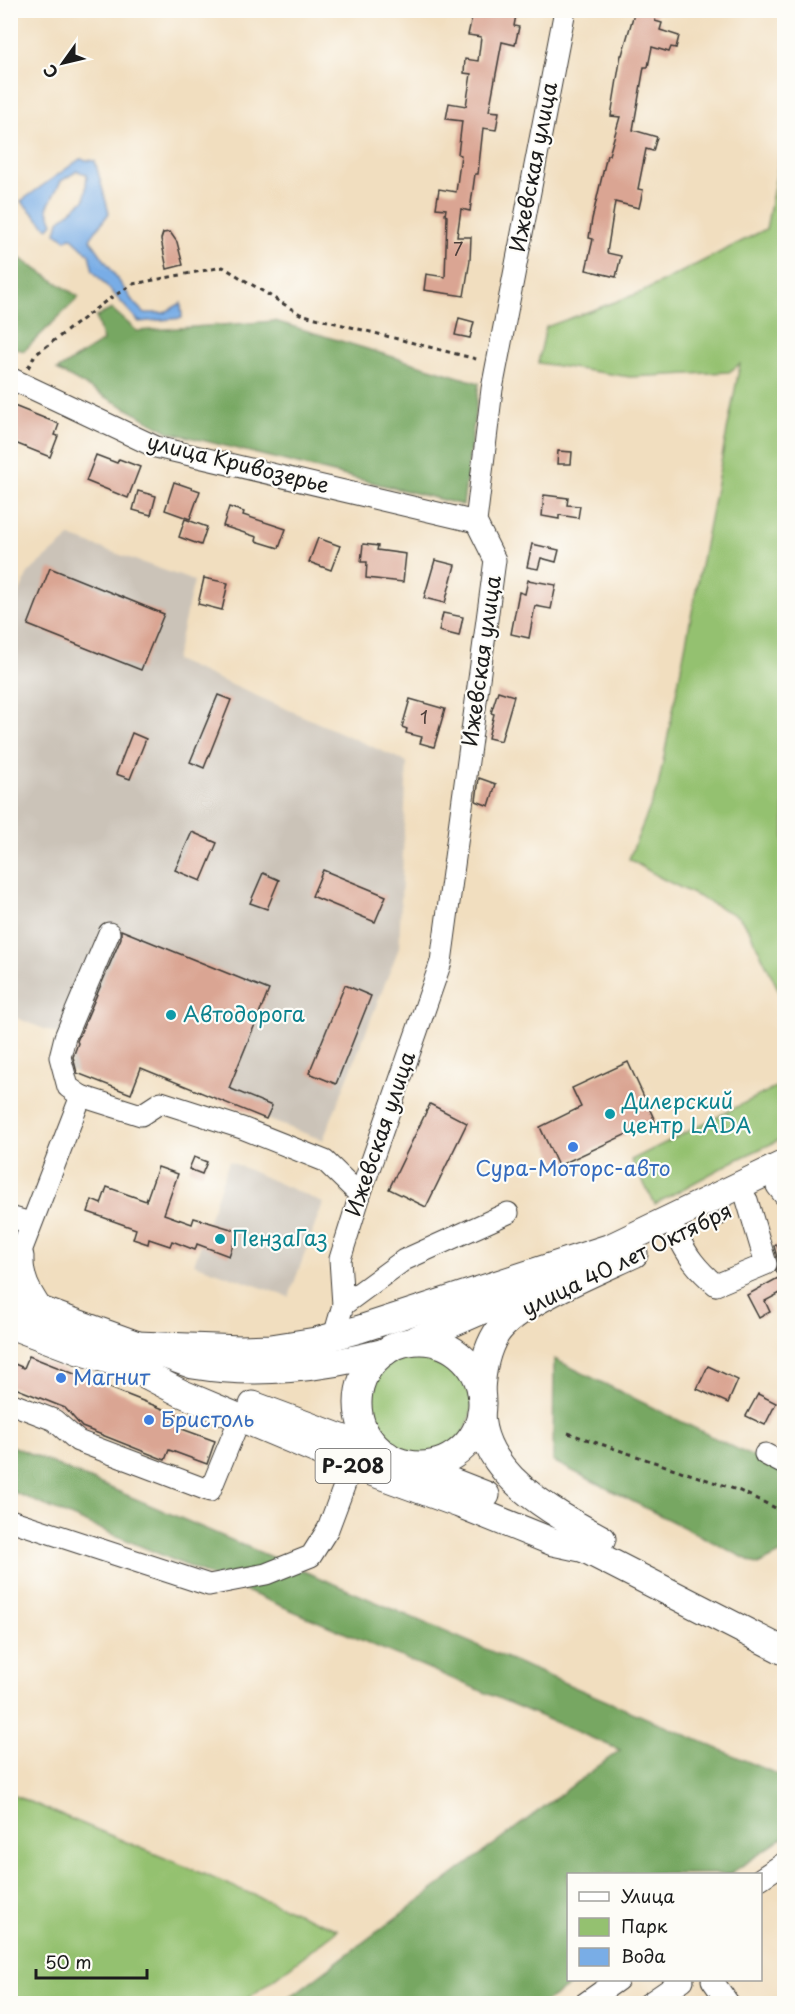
<svg xmlns="http://www.w3.org/2000/svg" width="795" height="2014" viewBox="0 0 795 2014" font-family="'Playpen Sans',sans-serif">
<rect width="100%" height="100%" fill="#fdfcf7"/>
<filter id="ink" filterUnits="userSpaceOnUse"><feTurbulence type="fractalNoise" baseFrequency=".0167" numOctaves="2"/><feDisplacementMap in="SourceGraphic" scale="12" xChannelSelector="R" yChannelSelector="G"/><feConvolveMatrix kernelMatrix="1 2 1 2 8 2 1 2 1" color-interpolation-filters="sRGB"/></filter>
<filter id="wash" filterUnits="userSpaceOnUse"><feTurbulence type="fractalNoise" baseFrequency=".008" numOctaves="4" result="noise"/><feDisplacementMap in="SourceGraphic" scale="24" xChannelSelector="R" yChannelSelector="G"/><feGaussianBlur stdDeviation="1.35" result="paint"/><feColorMatrix in="noise" values="0 0 0 0 0 0 0 0 0 0 0 0 0 0 0 0 0 1.4 0 .05"/><feComposite in="paint" operator="in"/></filter>
<g filter="url(#wash)">
<rect width="100%" height="100%" fill="#f1debf"/>
<g fill="#cbc3b8">
<path d="M70,537l124,44 -19,79 232,102 -8,186 -76,192 -57,-21 -124,-51 -11,26 -63,-25 10,-27 -67,-26 -1,-400 18,-43z"/>
<path d="M229,1161l94,42 -34,94 -95,-33z"/>
</g>
<g fill="#94c170" stroke="#586e46" stroke-width="1.5">
<path d="M784,135v866l-35,-71 -10,-13 -78,-39 -32,-19 29,-72 82,-423 -11,8 -99,5 -92,-14 8,-36 96,-35 124,-63z"/>
<path d="M784,1083v55l-48,22 -81,44 -24,-44z"/>
<circle cx="420" cy="1403" r="52"/>
<path d="M11,1794l327,136 -96,73h-231z"/>
</g>
<g fill="#77a762" stroke="#4a623f" stroke-width="1.5">
<path d="M10,252l69,45 -55,54 -13,-4z"/>
<path d="M112,309l25,22 138,-10 204,62 -16,122 -294,-73 -112,-62 46,-29 -7,-24z"/>
<path d="M554,1359l230,113v80l-26,13 -205,-104z"/>
<path d="M10,1445l774,332v60l-54,37h-162v106h11l-35,23h-262l338,-253 -609,-259z"/>
</g>
<path fill="#79ade6" stroke="#4a6481" stroke-width="1.5" d="M80,159l15,2 14,52 -19,26 44,64 10,10h20l17,-10 1,15 -43,4 -46,-51 -4,-17 -18,-17 -5,3 -10,-7 3,-12 26,-22 2,-25 -10,-3 -16,10 -14,27 6,15 -5,6 -27,-28z"/>
<g id="blocks">
<g fill="#daa593">
<path d="M476,10h41l-3,16 5,1 -4,18 -13,-3 -13,69 10,1 -3,18 -13,-2 -5,46h-3l-5,37 -9,-2 -4,28h14l-1,23 -6,36 -40,-6 2,-16 19,3 2,-61 -2,-1 1,-6 -10,-1 3,-19 17,3 5,-37 -3,-1 4,-33 -16,-2 3,-16 17,3 5,-32 -7,-1 1,-14 13,2 3,-24 -13,-2 4,-18 3,1z"/>
<path d="M635,10h22l-2,11 7,2 -2,7 19,6 -3,12 -5,-1 -2,5 -17,-5 -4,20h-4l-11,63 24,7 -4,14 -7,-2 -8,40 5,1 -4,18 -24,-6 -8,51 14,3 -5,21 -30,-7 7,-31 -4,-1 3,-19 15,-64h2l11,-38 -9,-1 10,-61h1z"/>
<path d="M170,232l7,10 6,23 -16,4 -6,-30 2,-6z"/>
<path d="M459,318l15,4 -4,16 -15,-3z"/>
<path d="M14,406l45,18 -4,11 3,1 -8,21 -40,-16v-26z"/>
<path d="M558,451l14,1 -1,12h-14z"/>
<path d="M96,455l21,8 2,-4 21,8 -12,31 -42,-17z"/>
<path d="M174,482l26,9 -10,28 -25,-9z"/>
<path d="M138,491l18,5 -5,19 -18,-5z"/>
<path d="M544,495l24,3 -1,7 13,1 -2,12 -19,-3v4l-17,-3z"/>
<path d="M229,507l15,5 -1,3 43,14 -7,19 -23,-7 1,-4 -34,-11z"/>
<path d="M185,519l22,8 -6,18 -22,-8z"/>
<path d="M318,538l22,8 -9,24 -22,-8z"/>
<path d="M363,544l15,2 -1,4 29,4 -3,28 -37,-4 1,-16h-6z"/>
<path d="M532,544l27,6 -3,12 -15,-4 -3,11 -11,-2z"/>
<path d="M435,560l20,5 -10,38 -21,-5z"/>
<path d="M50,568l114,46 -23,56 -113,-45z"/>
<path d="M204,578l24,5 -6,27 -24,-6z"/>
<path d="M528,580l28,5 -5,24 -16,-3 -6,32 -18,-4 8,-42 6,2z"/>
<path d="M443,613l20,4 -4,19 -20,-5z"/>
<path d="M498,691l16,5 -13,45 -13,-3 6,-24 -3,-1z"/>
<path d="M218,695l13,5 -27,68 -14,-6z"/>
<path d="M410,699l35,10 -11,38 -14,-4 2,-6 -16,-4 1,-4 -5,-2z"/>
<path d="M132,733l14,6 -16,40 -14,-5z"/>
<path d="M479,778l17,6 -7,22 -13,-5z"/>
<path d="M192,832l25,11 -16,38 -26,-11z"/>
<path d="M323,870l63,26 -11,26 -63,-26z"/>
<path d="M263,873l16,7 -12,29 -17,-6z"/>
<path d="M121,930l148,60 -40,98 43,18 -6,13 -125,-51 -10,26 -54,-21 -4,-16 5,-14 -1,-2 44,-103z"/>
<path d="M345,985l26,11 -35,88 -27,-11z"/>
<path d="M628,1062l27,59 -97,45 -18,-39 41,-20 -9,-19z"/>
<path d="M430,1104l37,19 -41,84 -37,-18z"/>
<path d="M194,1157l13,5 -5,12 -13,-5z"/>
<path d="M158,1167l20,7 -14,40 28,10 2,-6 44,13 -9,25 -32,-12 -2,6 -23,-9 -2,5 -21,-7 -1,5 -15,-5 3,-10 -48,-17 4,-12 9,4 6,-17 39,14z"/>
<path d="M776,1244l8,16v31l-19,10 5,11 -11,6 -12,-23 33,-18 -4,-6 2,-10 -4,-15z"/>
<path d="M29,1356l157,62 -4,11 33,12 -8,23 -38,-14 -4,10 -83,-33 -17,-19 -55,-22v-24l14,6z"/>
<path d="M708,1366l30,14 -10,23 -31,-14z"/>
<path d="M758,1394l18,9 -11,22 -19,-9z"/>
</g>
</g>
</g>
<g filter="url(#ink)">
<use href="#blocks" fill-opacity="0" stroke="#3c3934" stroke-width="1.5"/>
<g fill="none" stroke-linecap="round" stroke-linejoin="round">
<defs>
<g id="minor">
<path d="M10,378l146,69 320,75"/>
<path d="M81,1096l-13,-9 -8,-30 5,-20 44,-104"/>
<path d="M777,1186l7,9"/>
<path d="M10,1217l21,6"/>
<path d="M677,1234c10,22 20,35 39,51l50,-21 -19,-64"/>
<path d="M23,1256c-1,24 8,36 21,56"/>
<path d="M10,1288l13,-42 58,-150 60,19 20,-13 81,26 83,33 35,34"/>
<path d="M343,1305l61,-45 104,-47"/>
<path d="M334,1336l9,-31 -3,-46 20,-64 81,-233 54,-402 -19,-38 16,-133 73,-379"/>
<path d="M10,1403l44,17 24,21 132,50 30,-73"/>
<path d="M765,1454l19,10"/>
<path d="M10,1520l199,65 57,-11 45,-18 17,-27 24,-64"/>
<path d="M760,1879l24,-16"/>
<path d="M712,1980l17,24"/>
<path d="M584,2004l34,-24"/>
<path d="M648,2004l35,-24"/>
</g>
<g id="major">
<path d="M10,1299l183,66c66,11 128,3 192,-13"/>
<path d="M10,1325l69,26 69,21"/>
<path d="M412,1341l121,-53"/>
<circle cx="420" cy="1403" r="62"/>
<path d="M137,1345l104,4 30,-1 45,-7 44,-12 251,-82 173,-83"/>
<path d="M131,1367l50,26 171,72 107,39 94,38 28,6"/>
<path d="M481,1391c1,-20 4,-39 15,-57 19,-30 104,-64 138,-80"/>
<path d="M253,1405l134,50"/>
<path d="M481,1413c1,62 73,100 121,126"/>
<path d="M407,1464l79,31"/>
<path d="M567,1540l217,111"/>
</g>
</defs>
<use href="#minor" stroke="#3c3934" stroke-width="23"/>
<use href="#major" stroke="#3c3934" stroke-width="29"/>
<g stroke="#3c3934" stroke-width="3" stroke-dasharray="4.5 4.5" stroke-linecap="butt">
<path d="M28,368l7,-13 71,-54 27,-17 90,-17 77,47 180,46"/>
<path d="M722,1221l3,7"/>
<path d="M568,1433l172,58 44,21"/>
</g>
<use href="#minor" stroke="#fff" stroke-width="21"/>
<use href="#major" stroke="#fff" stroke-width="27"/>
</g>
</g>
<g fill="#0f9aa8" stroke="#fdfcf7" stroke-width="2">
<circle cx="171" cy="1015" r="6"/>
<circle cx="610" cy="1114" r="6"/>
<circle cx="220" cy="1239" r="6"/>
</g>
<g fill="#3f7fe0" stroke="#fdfcf7" stroke-width="2">
<circle cx="573" cy="1147" r="6"/>
<circle cx="61" cy="1378" r="6"/>
<circle cx="149" cy="1420" r="6"/>
</g>
<g text-anchor="middle" stroke-width="4.5" stroke-linejoin="round" paint-order="stroke">
<g font-size="18" fill="#4c3e3a">
<text x="458" y="256">7</text>
<text x="424" y="724">1</text>
</g>
<rect fill="#fdfcf7" stroke="#605f5e" stroke-width="1.5" x="315.5" y="1449" width="75" height="34" rx="4.5"/>
<g font-size="20" font-weight="bold" fill="#1c1c1c">
<text x="353" y="1473">Р-208</text>
</g>
<g font-size="21" fill="#1c1c1c" stroke="#fdfcf7">
<text transform="translate(534 167) rotate(-79)" y="7">Ижевская улица</text>
<text transform="translate(238 464) rotate(14)" y="7">улица Кривозерье</text>
<text transform="translate(482 661) rotate(-82)" y="7">Ижевская улица</text>
<text transform="translate(381 1134) rotate(-71)" y="7">Ижевская улица</text>
<text transform="translate(627 1260) rotate(-26)" y="7">улица 40 лет Октября</text>
</g>
<g font-size="21" fill="#0d838f" stroke="#fdfcf7" text-anchor="start">
<text x="183" y="1022">Автодорога</text>
<text x="622" y="1109">Дилерский<tspan x="622" dy="24">центр LADA</tspan></text>
<text x="232" y="1246">ПензаГаз</text>
</g>
<g font-size="21" fill="#366cbe" stroke="#fdfcf7" text-anchor="start">
<text x="573" y="1176" text-anchor="middle">Сура-Моторс-авто</text>
<text x="73" y="1385">Магнит</text>
<text x="161" y="1427">Бристоль</text>
</g>
</g>
<rect width="795" height="2014" fill="none" stroke="#fdfcf7" stroke-width="36"/>
<rect x="567" y="1873" width="195" height="108" fill="#fdfcf7" stroke="#a3a29f" stroke-width="1.5"/>
<rect x="579" y="1892" width="30" height="9" fill="#ffffff" stroke="#a3a29f" stroke-width="1.5"/>
<text x="621" y="1903" font-size="18" fill="#1c1c1c">Улица</text>
<rect x="579" y="1918" width="30" height="18" fill="#94c170" stroke="#a3a29f" stroke-width="1.5"/>
<text x="621" y="1933" font-size="18" fill="#1c1c1c">Парк</text>
<rect x="579" y="1948" width="30" height="18" fill="#79ade6" stroke="#a3a29f" stroke-width="1.5"/>
<text x="621" y="1963" font-size="18" fill="#1c1c1c">Вода</text>
<g transform="translate(63 63) rotate(236)" stroke="#fdfcf7" stroke-width="4.5" paint-order="stroke">
<path d="M0-4.5L10 22L0 15L-10 22Z" fill="#1c1c1c"/>
<text y="-9" font-size="16" font-weight="bold" text-anchor="middle" fill="#1c1c1c">С</text>
</g>
<path d="M36 1969v9h111v-9" fill="none" stroke="#1c1c1c" stroke-width="3"/>
<text x="45" y="1969" font-size="18" fill="#1c1c1c" stroke="#fdfcf7" stroke-width="4.5" paint-order="stroke">50 m</text>
</svg>
